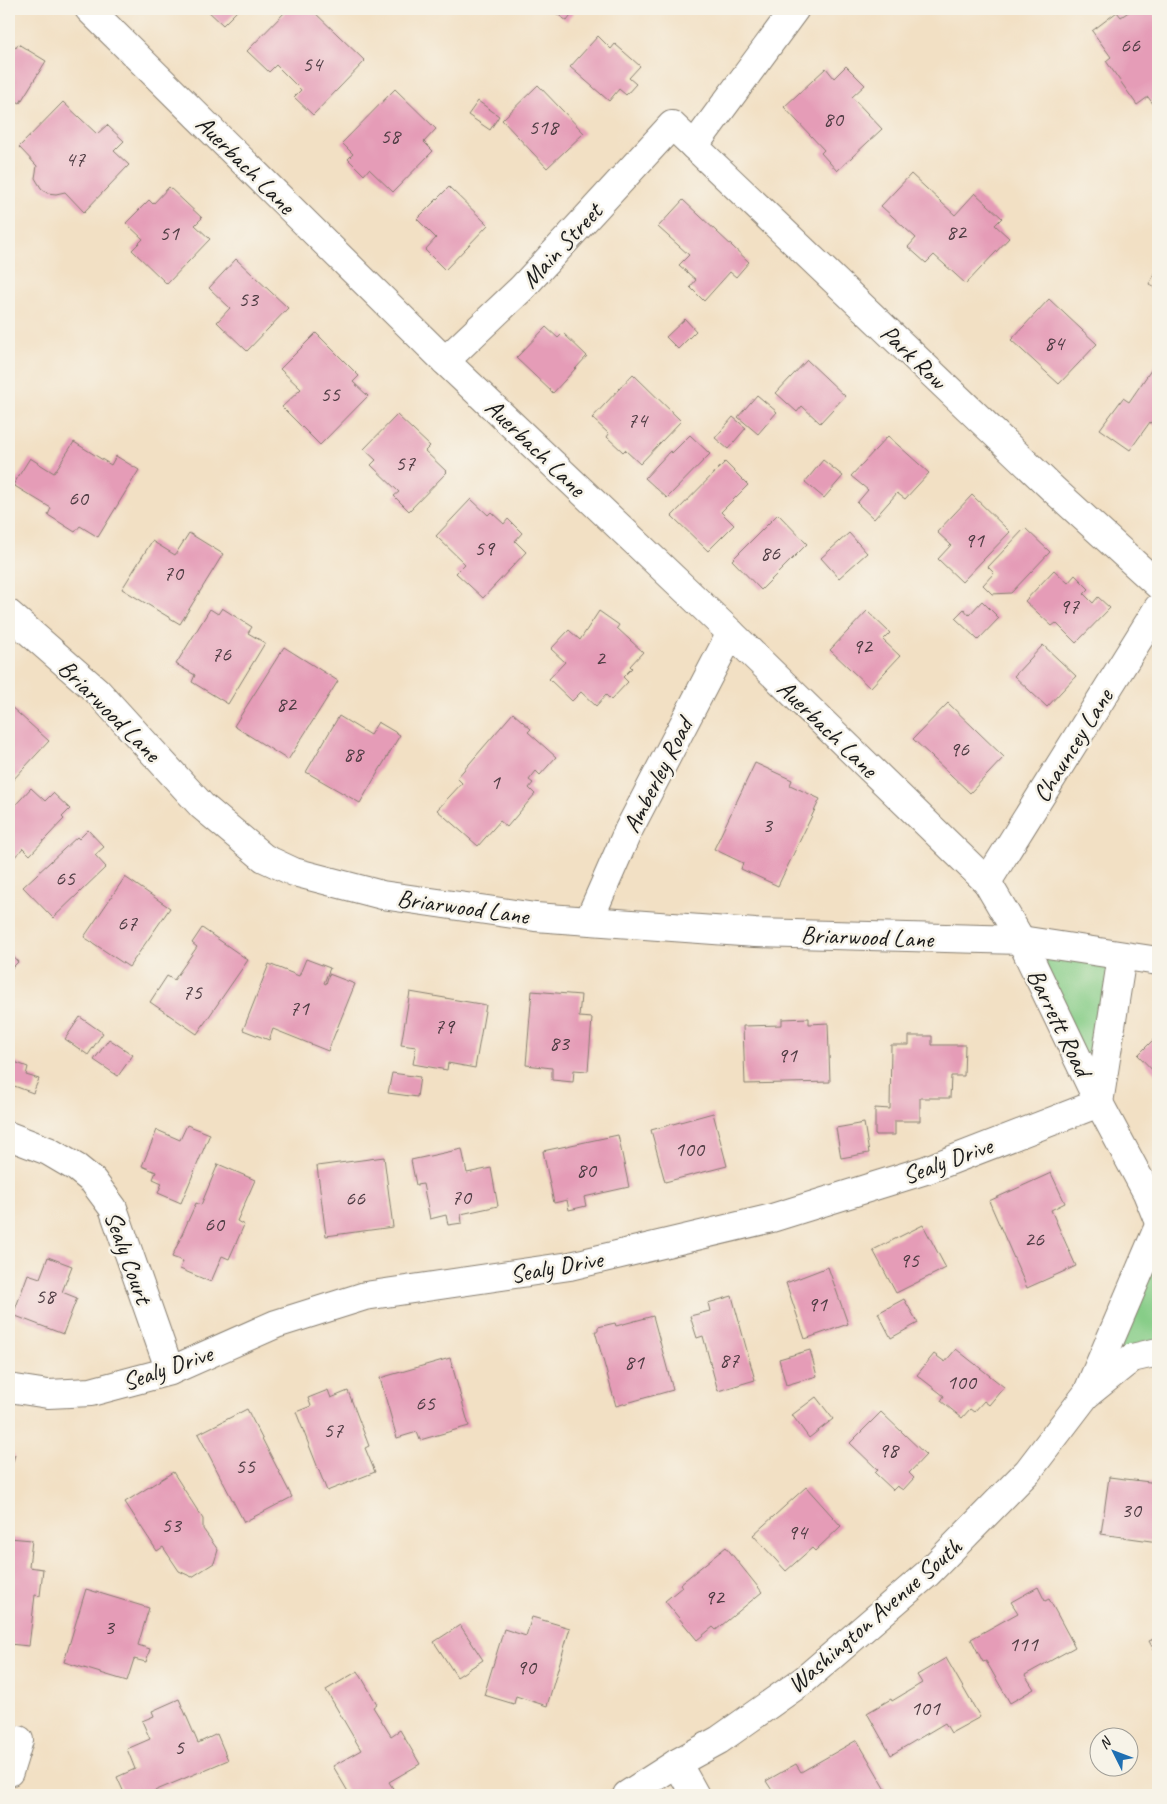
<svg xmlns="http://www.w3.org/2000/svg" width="1167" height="1804" viewBox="0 0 1167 1804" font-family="Caveat,sans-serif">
<rect width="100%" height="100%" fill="#f7f3e8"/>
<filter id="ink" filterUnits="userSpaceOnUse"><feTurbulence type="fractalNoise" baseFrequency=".02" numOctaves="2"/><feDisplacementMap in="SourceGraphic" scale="10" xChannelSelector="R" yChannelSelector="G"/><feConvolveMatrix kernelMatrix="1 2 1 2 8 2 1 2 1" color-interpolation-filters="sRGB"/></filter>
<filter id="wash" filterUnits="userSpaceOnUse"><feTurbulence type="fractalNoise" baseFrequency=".0096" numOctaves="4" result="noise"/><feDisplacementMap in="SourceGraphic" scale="20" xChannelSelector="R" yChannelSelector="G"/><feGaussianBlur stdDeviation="1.12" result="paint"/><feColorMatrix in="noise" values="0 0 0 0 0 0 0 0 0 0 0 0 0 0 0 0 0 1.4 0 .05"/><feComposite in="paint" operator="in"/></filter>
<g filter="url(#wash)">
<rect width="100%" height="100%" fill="#f2e0c4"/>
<g fill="#87cd88" stroke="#527452">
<path d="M1021,940l101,16 -23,147z"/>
<path d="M1158,1228v124l-49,23z"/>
</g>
<g id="blocks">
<g fill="#e59cb7">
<path d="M206,9h33l-16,16z"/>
<path d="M288,9h23l54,52 -52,54 -19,-18 7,-7 -25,-25 -7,7 -22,-21z"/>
<path d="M550,9h26l-9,12z"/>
<path d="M1133,9h24l-3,5 4,5v83l-4,3 -6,-8 -11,8 -31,-44 5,-4 -19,-26 25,-19 4,5z"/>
<path d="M598,36l13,13 4,-5 25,22 -11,12 7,6 -10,11 -7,-6 -10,12 -39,-34z"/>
<path d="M9,43l7,5 2,-4 28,17 -26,42 -11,-6z"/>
<path d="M846,66l19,19 -13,12 30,32 -45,42 -16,-18 3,-3 -40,-43 42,-39 8,10z"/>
<path d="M538,85l46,48 -37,35 -45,-48z"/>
<path d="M395,89l41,40 -12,13 9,9 -40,41 -24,-23 -5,6 -16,-16 5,-5 -11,-11z"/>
<path d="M478,101l21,15 -9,14 -22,-15z"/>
<path d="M63,102l34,32 10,-9 17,16 -10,10 15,14 -45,47 -19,-20 -9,2 -9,-1 -6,-5 -6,-10 2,-12 -18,-19z"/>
<path d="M911,174l44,41 20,-22 27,25 -7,7 14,13 -43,46 -32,-29 -8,8 -18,-16 8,-9 -35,-32z"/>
<path d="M169,187l33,31 -7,7 15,14 -43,45 -35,-34 11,-11 -17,-16 23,-23 4,4z"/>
<path d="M449,187l39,38 -43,45 -20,-20 11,-12 -19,-19z"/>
<path d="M683,200l66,62 -13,15 -6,-5 -26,29 -14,-14 6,-7 -17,-15 10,-10 -31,-28z"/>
<path d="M236,259l52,49 -41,43 -30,-29 13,-14 -21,-20z"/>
<path d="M1158,268v22l-9,-6z"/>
<path d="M1049,299l48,45 -38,40 -48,-44z"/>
<path d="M685,319l11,12 -18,18 -12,-12z"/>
<path d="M546,327l12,11 5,-5 24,23 -34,37 -37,-35z"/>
<path d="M316,333l43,43 -6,6 15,14 -48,49 -38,-38 19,-18 -21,-20z"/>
<path d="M807,360l38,36 -25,27 -18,-17 -5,6 -21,-19z"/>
<path d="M1158,360v68l-8,-6 -20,28 -30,-21 23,-31 6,4z"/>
<path d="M633,374l48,47 -41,43 -15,-14 -2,2 -16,-15 2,-3 -17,-16z"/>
<path d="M757,395l20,17 -19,22 -20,-17z"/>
<path d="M397,415l33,31 -5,5 22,21 -38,39 -15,-15 5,-4 -28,-27 5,-5 -12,-11z"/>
<path d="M733,417l13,11 -18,21 -13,-11z"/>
<path d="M690,435l20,19 -43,44 -22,-20 25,-27 2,2z"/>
<path d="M888,436l41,37 -24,26 -8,-6 -23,26 -17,-16 11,-13 -17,-14z"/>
<path d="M74,442l37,23 5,-9 23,14 -41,67 -18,-11 -5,6 -27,-17 3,-7 -38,-23 17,-27 24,15z"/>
<path d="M823,460l20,16 -19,22 -19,-16z"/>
<path d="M725,462l23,23 -27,27 13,13 -26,26 -36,-35z"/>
<path d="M972,495l38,37 -48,50 -24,-23 13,-14 -14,-13z"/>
<path d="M471,499l17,16 3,-3 13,12 4,-5 14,14 -7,8 11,11 -43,46 -27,-25 9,-9 -29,-28z"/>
<path d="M778,514l29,30 -46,46 -29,-30z"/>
<path d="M1025,528l25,24 -39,41 -19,1 -9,-9 11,-12 -6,-6z"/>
<path d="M189,533l34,21 -43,70 -58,-35 30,-48 23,14z"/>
<path d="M849,533l18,20 -28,25 -18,-20z"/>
<path d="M1054,570l14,13 7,-8 14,14 -5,5 9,9 5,-6 12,11 -34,35 -20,-20 -4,3 -27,-25z"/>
<path d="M982,601l17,17 -21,22 -23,-22 9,-9 5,6z"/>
<path d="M222,608l30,19 -4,6 17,10 -37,61 -36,-22 3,-7 -19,-11 34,-55 8,5z"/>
<path d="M599,611l20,14 -2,3 26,24 -13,14 2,2 -9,9 5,5 -17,18 -5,-5 -10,11 -15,-14 -9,9 -23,-22 16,-17 -14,-13 18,-19 11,10z"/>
<path d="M867,611l23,22 -7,7 17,16 -30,32 -40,-38z"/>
<path d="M1043,645l33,31 -29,31 -33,-31z"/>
<path d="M284,647l54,34 -50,79 -54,-34z"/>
<path d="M948,703l56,54 -34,36 -57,-54z"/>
<path d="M9,705l40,36 -37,40 -3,-3z"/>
<path d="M513,713l18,16 -3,3 28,25 -16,18 -4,-4 -7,9 4,3 -4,5 6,6 -28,33 -7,-6 -22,25 -41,-36 25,-27 -5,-5z"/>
<path d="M339,716l31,19 8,-13 22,13 -40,68 -54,-31z"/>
<path d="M755,763l37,17 -2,5 30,14 -42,87 -37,-17 2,-6 -29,-14z"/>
<path d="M31,788l14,13 8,-8 17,16 -8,8 2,2 -34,36 -7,-7 -13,14 -1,-50z"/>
<path d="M88,830l16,17 -9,8 11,12 -53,51 -30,-31 54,-50 2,2z"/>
<path d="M125,877l45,31 -41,59 -45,-30z"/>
<path d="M202,928l46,32 -51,74 -47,-32 17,-26 7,4 23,-33 -5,-4z"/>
<path d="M9,952l9,10 -9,9z"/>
<path d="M306,959l24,9 -6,15 2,1 3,-10 26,10 -27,67 -55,-22 -4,11 -26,-10 26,-66 30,12z"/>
<path d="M532,991l49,4 -2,22 13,1 -4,53 -14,-1 -1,12 -21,-2v-12l-26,-3z"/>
<path d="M410,992l76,13 -11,63 -27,-5 -1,7 -34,-6 3,-17 -15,-2z"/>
<path d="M80,1017l23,16 -15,22 -23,-16z"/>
<path d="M809,1018v6l19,-1 2,59 -85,2 -2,-58 39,-1v-6z"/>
<path d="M1158,1035v41l-20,-21z"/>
<path d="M909,1036h23v9h33l-1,31h-13l-1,22h-30v23h-25v14h-20v-27l15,1 1,-64h18z"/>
<path d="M109,1039l24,16 -15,21 -24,-16z"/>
<path d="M9,1060l19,7 -2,8 13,4 -6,14 -24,-9z"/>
<path d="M392,1073l28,4 -3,20 -29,-4z"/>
<path d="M713,1113l14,53 -62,16 -14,-52z"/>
<path d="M864,1123l5,30 -28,5 -5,-30z"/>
<path d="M187,1125l23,9 -29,69 -23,-10 4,-10 -9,-4 3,-7 -14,-6 15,-36 23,10z"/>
<path d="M618,1135l11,52 -45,10 2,9 -17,4 -2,-10 -13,3 -11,-52z"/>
<path d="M462,1149l5,24 24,-5 7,38 -37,8 1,9 -14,2 -2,-10 -16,4 -7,-35 -7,1 -5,-25z"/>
<path d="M384,1157l9,70 -67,9 -9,-70z"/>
<path d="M218,1164l37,16 -18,41 7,4 -15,34 -7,-3 -11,26 -31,-13 3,-8 -11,-4 24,-54 5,2z"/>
<path d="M1051,1173l14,30 -14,7 25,56 -49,22 -38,-87z"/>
<path d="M923,1225l23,43 -50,25 -23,-43z"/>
<path d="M48,1257l24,9 -10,26 15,6 -14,36 -50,-19 15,-41 12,4z"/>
<path d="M828,1267l20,57 -43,15 -19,-56z"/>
<path d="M732,1296l23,84 -37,11 -15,-55 -6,2 -7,-22 20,-5 -2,-8z"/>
<path d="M904,1299l14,24 -27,15 -13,-25z"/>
<path d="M653,1316l20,74 -57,16 -21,-75h3v-4l17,-4 1,3z"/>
<path d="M956,1349l48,38 -15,18 -5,-4 -10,11 -4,-3 -8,9 -21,-17 3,-5 -27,-21 17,-21 11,8z"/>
<path d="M810,1350l7,26 -31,9 -7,-26z"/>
<path d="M450,1358l19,68 -49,14 -3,-8 -20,6 -17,-60z"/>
<path d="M328,1390l3,8 17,-7 21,55 -4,2 10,24 -48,19 -31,-79 15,-6 -3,-8z"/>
<path d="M816,1397l17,22 -24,19 -17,-23z"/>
<path d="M247,1409l45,88 -48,25 -46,-88z"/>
<path d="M881,1412l45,43 -17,18 5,5 -11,12 -6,-4 -4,4 -18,-17 3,-3 -28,-27z"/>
<path d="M9,1454l6,1 -6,19z"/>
<path d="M173,1472l30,47v10l15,21 -4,13 -22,14 -13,-6 -16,-24 -6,4 -32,-49z"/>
<path d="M1109,1477l49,6v59l-57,-8z"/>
<path d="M806,1487l35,39 -26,25 -3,-3 -26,23 -33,-36z"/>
<path d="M9,1538l23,2 -3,27 14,2 -3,27 -5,-1 -6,51 -20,-2z"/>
<path d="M726,1547l36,45 -46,38 -3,-3 -16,13 -32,-39 17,-14 -2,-3z"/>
<path d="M1038,1587l7,14 4,-2 26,48 -50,28 9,14 -24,14 -24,-42 -3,1 -12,-23 47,-26 -7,-11z"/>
<path d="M86,1589l63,19 -11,37 12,4 -4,13 -12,-3 -7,22 -63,-19z"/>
<path d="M532,1617l38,11 -23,78 -31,-10 -2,8 -30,-9 20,-66 22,7z"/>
<path d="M460,1625l23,35 -26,17 -23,-35z"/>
<path d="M1158,1637v36l-4,-10 4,-5 -9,-17z"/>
<path d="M946,1658l34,59 -29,16 -6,-10 -54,32 -24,-42 24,-14 1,2 30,-18 -5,-8z"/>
<path d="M358,1671l19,33 -4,3 18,29 9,-6 20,34 -31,18 8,13h-47l-17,-29 28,-16 -35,-60z"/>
<path d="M179,1699l19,44 19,-9 11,26 -83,35h-20l-8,-18 18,-8 -8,-20 23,-10 -8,-18 12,-5 -2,-5z"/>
<path d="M857,1740l32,55h-114l-9,-14 30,-17 5,8z"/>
</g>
</g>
</g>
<g filter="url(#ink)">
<use href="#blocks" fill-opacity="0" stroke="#877e70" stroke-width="1"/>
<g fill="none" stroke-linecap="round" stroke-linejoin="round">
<defs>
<g id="minor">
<path d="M89,9l356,352 286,272 256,249 34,58 78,163 48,90 11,27"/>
<path d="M694,146l101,-137"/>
<path d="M445,361l77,-73 150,-163 382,365 104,95"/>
<path d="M9,614l88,77 105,115 62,52 30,14 88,23 153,22 220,16 266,7 137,21"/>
<path d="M987,882l171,-274"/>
<path d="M589,920l39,-89 103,-198"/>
<path d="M1099,1103l23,-147"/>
<path d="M9,1136l39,15 29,17 16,13 20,27 57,163"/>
<path d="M9,1388l39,6 43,-2 79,-21 106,-47 89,-28 205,-30 202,-48 154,-48 173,-67"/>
<path d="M1089,1389l69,-161"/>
<path d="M677,1763l18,32"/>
<path d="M9,1772l10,-32"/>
<path d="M627,1795l50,-32 42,-23 85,-60 123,-106 101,-103 58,-76 46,-37 26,-6"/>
</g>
</defs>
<use href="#minor" stroke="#877e70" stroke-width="30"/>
<use href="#minor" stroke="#fff" stroke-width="28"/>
</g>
</g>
<g text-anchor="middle" stroke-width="5" stroke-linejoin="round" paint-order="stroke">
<g font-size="22" fill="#4e3c43">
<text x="1130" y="52">66</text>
<text x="312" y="71">54</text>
<text x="833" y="126">80</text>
<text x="543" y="134">518</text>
<text x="390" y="143">58</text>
<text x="75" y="166">47</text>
<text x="956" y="239">82</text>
<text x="169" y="240">51</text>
<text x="248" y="306">53</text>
<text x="1054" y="350">84</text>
<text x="330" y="401">55</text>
<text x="637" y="427">74</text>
<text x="405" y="470">57</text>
<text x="78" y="505">60</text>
<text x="974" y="547">91</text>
<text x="484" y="555">59</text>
<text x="770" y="560">86</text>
<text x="173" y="580">70</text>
<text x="1069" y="613">97</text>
<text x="862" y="653">92</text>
<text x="221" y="661">76</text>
<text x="600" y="665">2</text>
<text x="286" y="711">82</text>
<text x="959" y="756">96</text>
<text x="353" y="761">88</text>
<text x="495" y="789">1</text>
<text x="767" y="832">3</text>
<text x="65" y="885">65</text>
<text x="127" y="930">67</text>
<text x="192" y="999">75</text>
<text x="299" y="1015">71</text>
<text x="444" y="1033">79</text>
<text x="559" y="1050">83</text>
<text x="787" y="1062">91</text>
<text x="689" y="1156">100</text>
<text x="586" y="1177">80</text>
<text x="461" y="1204">70</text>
<text x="355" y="1205">66</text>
<text x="214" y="1231">60</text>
<text x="1034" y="1246">26</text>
<text x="909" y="1267">95</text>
<text x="45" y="1303">58</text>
<text x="817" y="1311">91</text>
<text x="729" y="1367">87</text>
<text x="634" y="1369">81</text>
<text x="961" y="1389">100</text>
<text x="425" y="1410">65</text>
<text x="333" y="1437">57</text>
<text x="888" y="1457">98</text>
<text x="245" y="1473">55</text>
<text x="1131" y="1517">30</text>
<text x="171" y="1532">53</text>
<text x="797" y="1539">94</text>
<text x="714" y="1604">92</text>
<text x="109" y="1634">3</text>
<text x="1023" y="1651">111</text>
<text x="526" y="1674">90</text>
<text x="925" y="1715">101</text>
<text x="179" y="1754">5</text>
</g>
<g font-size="25" fill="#1c1c1c" stroke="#f7f3e8">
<text transform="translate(246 164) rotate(45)" y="9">Auerbach Lane</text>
<text transform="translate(561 245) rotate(-47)" y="9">Main Street</text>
<text transform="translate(914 356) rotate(44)" y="9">Park Row</text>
<text transform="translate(536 447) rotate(44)" y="9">Auerbach Lane</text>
<text transform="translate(110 710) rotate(45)" y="9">Briarwood Lane</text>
<text transform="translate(828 728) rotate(44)" y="9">Auerbach Lane</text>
<text transform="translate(1072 745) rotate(-58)" y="9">Chauncey Lane</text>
<text transform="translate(657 775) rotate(-63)" y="9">Amberley Road</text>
<text transform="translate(463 906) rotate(8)" y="9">Briarwood Lane</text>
<text transform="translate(867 936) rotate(2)" y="9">Briarwood Lane</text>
<text transform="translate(1060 1022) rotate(64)" y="9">Barrett Road</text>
<text transform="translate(947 1160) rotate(-20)" y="9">Sealy Drive</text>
<text transform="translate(129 1257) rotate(70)" y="9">Sealy Court</text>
<text transform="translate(556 1266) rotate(-10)" y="9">Sealy Drive</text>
<text transform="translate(167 1367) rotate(-19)" y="9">Sealy Drive</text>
<text transform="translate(874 1615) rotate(-41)" y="9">Washington Avenue South</text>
</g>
</g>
<rect width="1167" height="1804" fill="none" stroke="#f7f3e8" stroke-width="30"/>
<g transform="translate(1114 1752) rotate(312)"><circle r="24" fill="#f7f3e8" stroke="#9f9d96"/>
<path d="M0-4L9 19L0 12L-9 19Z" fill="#1f6fb2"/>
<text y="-8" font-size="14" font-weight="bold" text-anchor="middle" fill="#1c1c1c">N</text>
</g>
</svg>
